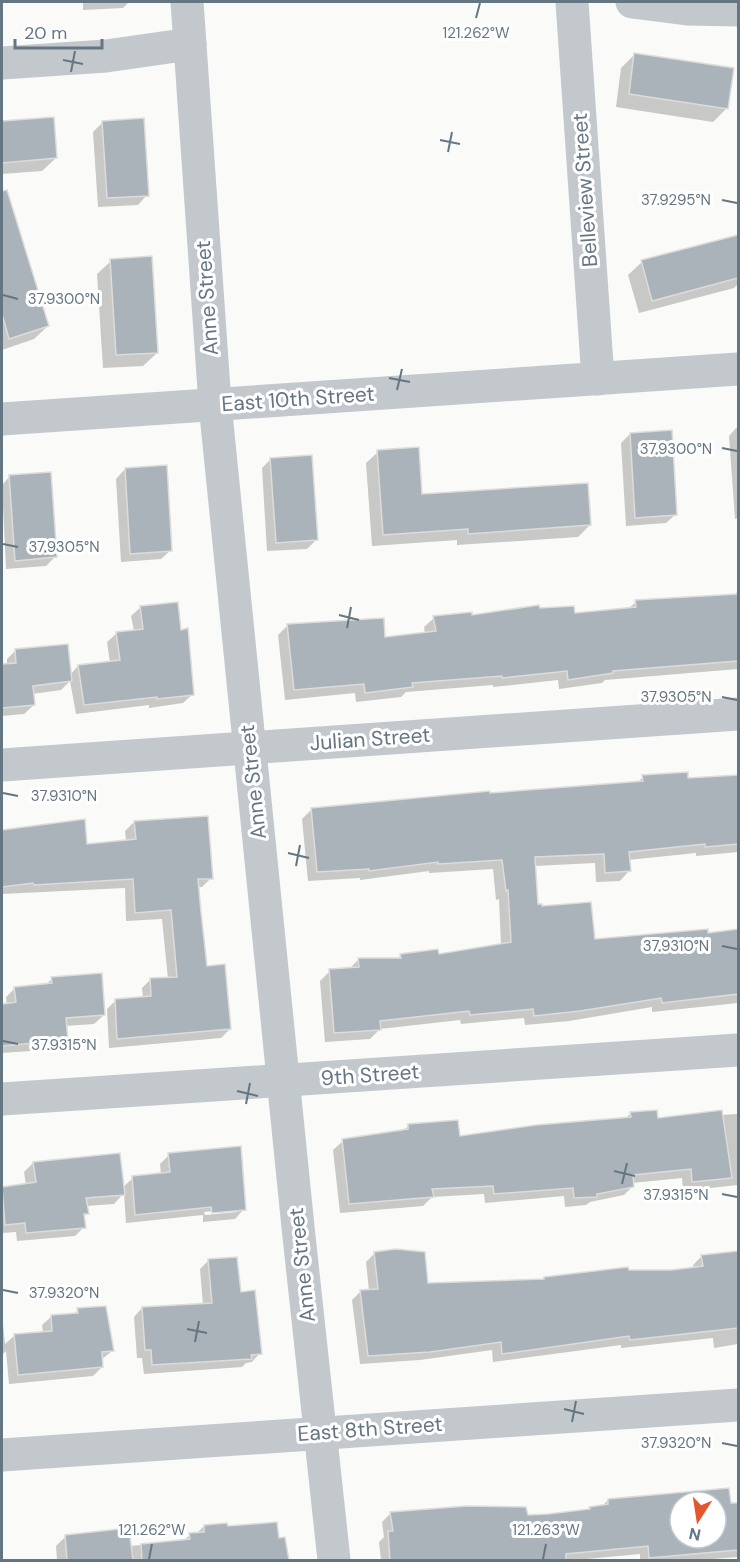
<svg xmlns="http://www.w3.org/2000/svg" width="740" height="1562" viewBox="0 0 740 1562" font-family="'DM Sans',sans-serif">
<rect width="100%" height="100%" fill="#fafaf8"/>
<g fill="#0003" fill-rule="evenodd">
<path d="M83,2h46l-6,6 -40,2z"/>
<path d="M635,54l92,54 -14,14 -97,-15 5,-39z"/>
<path d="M52,118l4,40 -14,13 -40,3v-52z"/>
<path d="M103,122l44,73 -9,10 -40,2 -5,-75z"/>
<path d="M16,220l32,106 -14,13 -32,11v-126z"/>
<path d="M738,236v48l-4,4 -95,25 -11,-38 14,-13z"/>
<path d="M111,261l46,92 -14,13 -40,2 -6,-94z"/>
<path d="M738,426v92l-3,1 -6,-83z"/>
<path d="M630,434l46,80 -10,9 -40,3 -5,-83z"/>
<path d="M378,452l43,44 169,29 -12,12 -121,8v-5l-85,6 -6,-83z"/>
<path d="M271,459l45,81 -9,9 -40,2 -5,-83z"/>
<path d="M125,469l46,81 -10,9 -40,3 -5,-83z"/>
<path d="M10,476l45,81 -9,9 -40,3 -4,-84z"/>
<path d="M738,591v78l-133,11 -3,3 -43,6 -1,-9 -65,7v-2l-87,7 -5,5 -45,5 -1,-9 -70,7 -7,-65 10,-10 95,13 42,-5 -1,-6 10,-9 37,-1 67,-8 36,6 54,-6 8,-7 97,-6z"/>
<path d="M141,607l39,24 13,63 -10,9 -34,5v-3l-73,9 -6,-33 -9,9 -29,4 2,11 -10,9 -22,2v-50l5,-1v-6l9,-9 54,25 8,-9 32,-3 -3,-21 10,-9 17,-2 -3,-15z"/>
<path d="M643,777l44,2 51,-2v75l-42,4v-3l-68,7 1,11 -9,10 -24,1 -1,-19 -61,3 3,40 57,35 144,-10v72l-86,9v-5l-83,14 -44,4 -1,-7 -63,6 -1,-4 -80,9 -10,10 -45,3 -5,-61 10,-10 19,-2 10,-10 38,1 4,-5 37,1 63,-11 -2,-46 -3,1 -3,-31 -64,4v-2l-69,9v-2l-52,3 -6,-62 10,-10 325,-26z"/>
<path d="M83,820l3,26 40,-5 -1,-10 9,-9 77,56 -9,9h-5l9,80 24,62 -9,9 -112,10 -2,-39 9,-9 27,-2 -1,-10 9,-9h17l-6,-60 -36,2 -1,-33 -123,6v-63z"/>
<path d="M52,979l52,36 -10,9 -29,2 2,14 -9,9 -56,4v-48h5l-1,-8 9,-9 30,-3z"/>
<path d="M630,1114l26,5 82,-5v71l-55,6 -1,-13 -50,5 1,3 -9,9 -34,7 -4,3 -21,2 -1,-11 -79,7 -1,-9 -52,3 -9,9 -83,7 -7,-63 10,-9 60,-10 6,-6 50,13 166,-19z"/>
<path d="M169,1155l75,54 -9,10 -32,3v-7l-77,8 -2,-30 -10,11 -28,2 1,7 -4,5 1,9 -9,9 -58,5 -1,-9 -14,1v-45l24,-3 -2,-13 9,-9 89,25 11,-10 28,-3 -1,-11zM237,1209v3l-32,3 -1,-3z"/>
<path d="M375,1253l52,31 116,-4 1,-2 83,-6 45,-1 22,-2 -1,-4 9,-9 36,5v83l-24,4 -1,-10 -92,10v-3l-128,17 -1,-12 -72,10 -60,4 -8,-64 9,-9h8l-3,-29z"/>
<path d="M209,1260l31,34 20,59 -8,9 -6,1 -4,4 -98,7 -2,-16h-5l-3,-41 8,-9 61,-3 -3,-36z"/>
<path d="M78,1310l34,41 -11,9 1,7 -9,9 -84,8 -3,-33 -4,4v-41l3,30 10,-9 28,-2 -1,-8 10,-9 21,-1z"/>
<path d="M728,1489l2,16h8v52l-38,3h-60v-6l-64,6h-195l-2,-18 5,-5 -2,-15 9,-9 135,3 61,-5 3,-3 12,-2 6,-6zM680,1502h36v36h-36z"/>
<path d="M204,1526l74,13h6l3,21h-233h3l-1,-14 10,-10 64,10 53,-5 7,-6 6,-1z"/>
</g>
<g fill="#aab3b9" stroke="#dcdcda" stroke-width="1.5" fill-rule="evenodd">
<path d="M634,53l100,15 -6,41 -99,-15z"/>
<path d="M54,117l3,41 -55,5v-42z"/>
<path d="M144,118l5,78 -42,2 -5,-77z"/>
<path d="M7,190l42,136 -40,13 -7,-25v-123z"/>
<path d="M738,235v43l-86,23 -11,-41z"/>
<path d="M152,256l6,97 -42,2 -6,-96z"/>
<path d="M672,430l5,85 -42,3 -5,-85z"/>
<path d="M419,447l3,47 166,-11 3,42 -123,9v-5l-85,6 -6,-85z"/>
<path d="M312,455l6,85 -42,3 -6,-85z"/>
<path d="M167,465l5,86 -42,3 -5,-86z"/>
<path d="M51,472l6,85 -42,4 -6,-86z"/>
<path d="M738,594v67l-125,10v2l-45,7 -1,-9 -65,7v-2l-90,7 1,4 -48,6 -1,-9 -70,6 -7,-66 97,-6 1,19 51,-6 -3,-15 39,-4v3l67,-10 1,3 34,-2 1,7 61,-6 -1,-7z"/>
<path d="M178,602l3,28 7,-2 6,67 -37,4v-2l-73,8 -6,-40 42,-5 -4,-28 27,-3 -3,-23z"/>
<path d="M68,644l4,37 -39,5 2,19 -33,3v-44l14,-1 -1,-14z"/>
<path d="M688,772v6l50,-3v69l-33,3v-3l-76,8 2,19 -26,2 -1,-19 -69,3 3,47h4v2l49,-4 4,37 113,-10v4l30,-4v65l-76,9 -1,-5 -81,13 -46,5 -1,-7 -63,6 -1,-4 -89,10 1,9 -47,3 -5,-64 30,-2 -1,-9h43l-1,-4 38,-5 1,5 72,-12 -3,-52 -2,1 -4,-31 -64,4v-2l-69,9v-2l-52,3 -6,-64 179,-17v2l153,-12 -1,-6z"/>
<path d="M208,816l5,63h-15l3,33 6,54 18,-2 6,65 -114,10 -2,-40 36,-3 -1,-18 27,-1 -6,-67 -36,3 -2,-34 -99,6 -1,-2 -31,4v-57l83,-11 2,25 49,-5 -2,-18z"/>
<path d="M102,973l3,42 -39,3 2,22 -66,6v-42l14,-2 -2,-15 38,-4 -1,-6z"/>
<path d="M657,1110l1,8 64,-8 10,68 -40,4 -1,-13 -58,6 1,12 -37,7v3l-23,1 -1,-10 -79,6 -1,-8 -61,3 2,8 -85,7 -7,-65 66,-10v-5l50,-4 2,16 76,-11 95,-8 -1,-5z"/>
<path d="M241,1146l5,64 -34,3 -1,-6 -76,8 -3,-39 38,-4 -2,-19z"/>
<path d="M120,1153l5,42 -39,3 3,16h-5l2,14 -60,5 -1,-10 -20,2 -3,-38 34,-5 -3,-20z"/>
<path d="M396,1249l29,3 3,31 116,-4v-2l84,-10 1,3h43l31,-4 -2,-11 37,-4v77l-108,12 -1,-4 -127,18 -1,-12 -71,10 -62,4 -8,-66 18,-1 -4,-37z"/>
<path d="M237,1257l4,35 14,-2 7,64 -11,1 1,4 -100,6 -1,-15h-6l-3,-43 70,-4 -4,-44z"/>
<path d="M106,1306l8,45 -12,1 1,15 -85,8 -4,-41 38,-3 -1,-16 27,-2 -1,-5z"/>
<path d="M729,1488l2,15h7v47l-89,8 -1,-12 -82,8v6h-176l-2,-29h5l-3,-19 77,-6 59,1 2,8 20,-1 42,-5 -1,-2 19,-3v-5zM680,1502h36v36h-36z"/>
<path d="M277,1522l2,16 6,-1 4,23h-147l-1,-16 49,-5 -1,-6 15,-1v-7l23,-2 1,3z"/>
<path d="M129,1528l4,32h-66l-2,-25z"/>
</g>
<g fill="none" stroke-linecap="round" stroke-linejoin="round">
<g stroke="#c3c8cc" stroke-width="33">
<path d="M187,2l28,402 83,823 36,333"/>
<path d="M572,2l26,377"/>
<path d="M632,2l55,7 51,1"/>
<path d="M2,63l104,-7 84,-12"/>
<path d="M2,419l736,-50"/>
<path d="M2,765l736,-51"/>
<path d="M2,1099l736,-49"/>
<path d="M2,1455l736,-50"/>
</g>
</g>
<path fill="none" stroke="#657683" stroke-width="2" d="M476,18l4,-15M63,60l20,4M71,72l4,-21M440,140l20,4M448,152l4,-20M722,200l15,3M3,295l15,4M389,378l21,4M397,390l5,-21M722,448l15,3M3,544l15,3M339,615l20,5M347,628l4,-21M722,697l15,3M3,793l15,3M288,853l21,5M296,866l4,-21M722,946l15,3M3,1041l15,3M237,1091l21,5M246,1104l4,-21M614,1171l21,5M622,1184l5,-21M722,1194l15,3M3,1290l15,3M187,1329l20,4M195,1342l4,-21M564,1409l20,5M572,1422l4,-21M722,1443l15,3M149,1559l3,-15M543,1559l3,-15"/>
<g text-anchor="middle" stroke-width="6" stroke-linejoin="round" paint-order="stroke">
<g font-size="21" fill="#657683" stroke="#fff">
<text transform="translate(585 190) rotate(-94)" y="7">Belleview Street</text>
<text transform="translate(207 298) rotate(-94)" y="7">Anne Street</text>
<text transform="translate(298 399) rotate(-4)" y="7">East 10th Street</text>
<text transform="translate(370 739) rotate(-4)" y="7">Julian Street</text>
<text transform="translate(253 782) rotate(-96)" y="7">Anne Street</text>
<text transform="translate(370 1075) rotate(-4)" y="7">9th Street</text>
<text transform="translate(302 1265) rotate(-96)" y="7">Anne Street</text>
<text transform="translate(370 1429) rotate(-4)" y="7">East 8th Street</text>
</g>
</g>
<g font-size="15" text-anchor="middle" fill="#657683" stroke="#fff" stroke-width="6" stroke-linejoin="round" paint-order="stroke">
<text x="476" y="38">121.262°W</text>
<text x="676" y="205">37.9295°N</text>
<text x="64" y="304">37.9300°N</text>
<text x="676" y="454">37.9300°N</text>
<text x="64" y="552">37.9305°N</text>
<text x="676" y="702">37.9305°N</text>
<text x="64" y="801">37.9310°N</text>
<text x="676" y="951">37.9310°N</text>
<text x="64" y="1050">37.9315°N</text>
<text x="676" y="1200">37.9315°N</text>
<text x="64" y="1298">37.9320°N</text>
<text x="676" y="1448">37.9320°N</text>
<text x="152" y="1535">121.262°W</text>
<text x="546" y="1535">121.263°W</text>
</g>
<rect width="740" height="1562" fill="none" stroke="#657683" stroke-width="6"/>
<g transform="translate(698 1520) rotate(192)"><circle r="28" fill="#ffffff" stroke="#c1c8cd" stroke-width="1.5"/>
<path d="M0-4.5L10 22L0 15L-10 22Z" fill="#e4572e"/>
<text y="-9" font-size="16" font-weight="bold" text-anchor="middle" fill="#657683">N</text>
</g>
<path d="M15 39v9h87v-9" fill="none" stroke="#657683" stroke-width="3"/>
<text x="24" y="39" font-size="18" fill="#657683" stroke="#ffffff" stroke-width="4.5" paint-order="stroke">20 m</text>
</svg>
